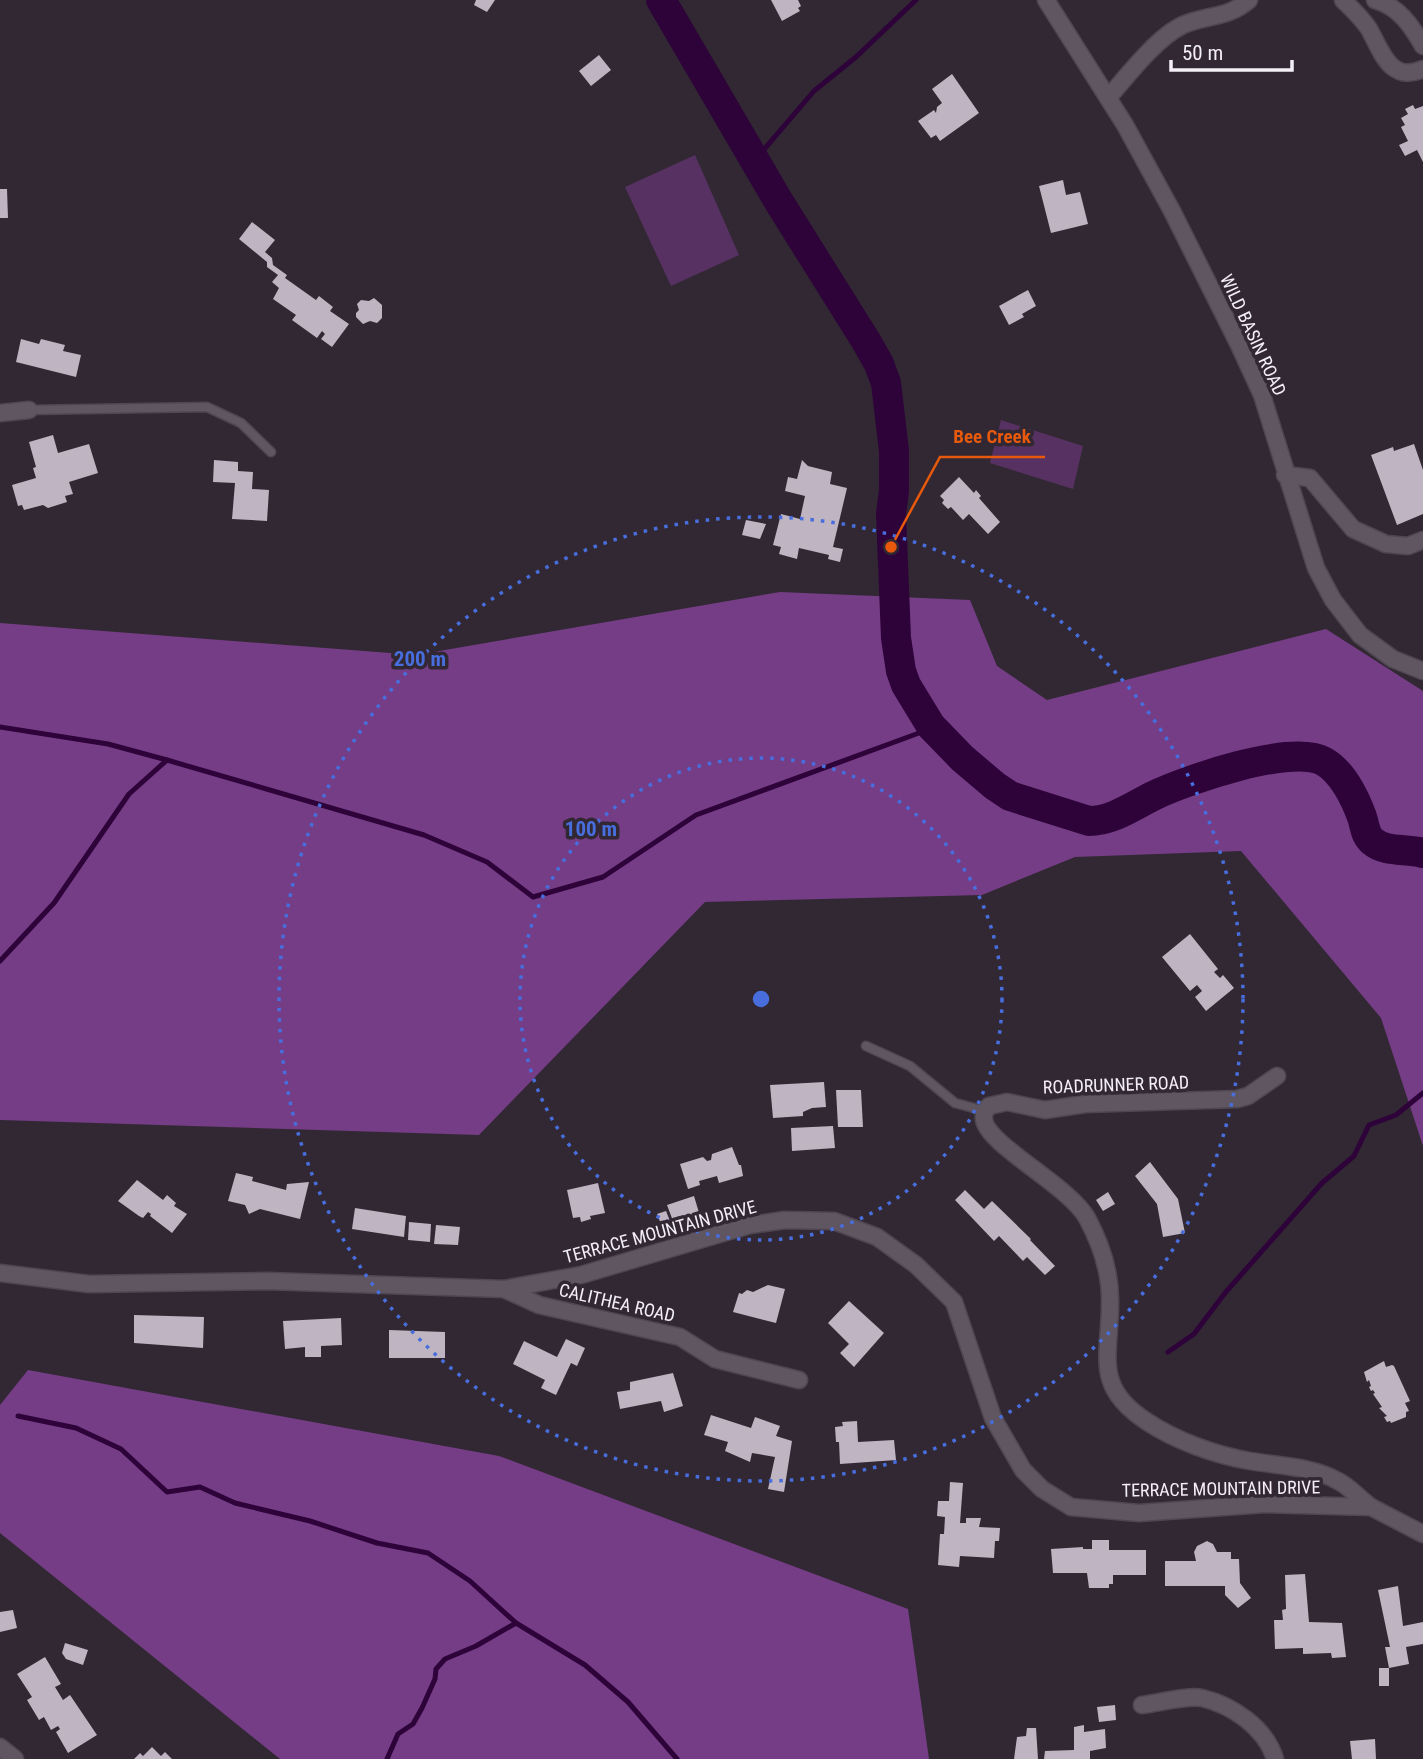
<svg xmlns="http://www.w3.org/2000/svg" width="1423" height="1759" viewBox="0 0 1423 1759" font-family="'Roboto Condensed',sans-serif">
<rect width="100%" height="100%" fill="#312833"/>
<g fill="#573162">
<path d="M695,155l44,100 -68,31 -46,-99z"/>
<path d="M1001,420l82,26 -10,43 -83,-26z"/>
</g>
<g fill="#753d86">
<path d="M780,592l190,8 27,66 50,34 279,-71 97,62v455l-42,-128 -140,-167 -166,6 -93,38 -277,7 -226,233 -479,-15v-497l416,32z"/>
<path d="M28,1370l471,86 409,153 21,150h-649l-280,-226v-128z"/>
</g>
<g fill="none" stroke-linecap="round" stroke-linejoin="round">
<g stroke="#2e0339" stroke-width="5">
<path d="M755,160l59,-69 42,-34 60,-57"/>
<path d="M0,727l108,17 59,16"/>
<path d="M0,961l54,-58 75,-109 38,-34 257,75 63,27 46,35 70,-20 93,-62 223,-82 12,-7"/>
<path d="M1168,1352l26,-18 31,-41 97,-110 32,-27 15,-31 27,-10 27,-22"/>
<path d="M18,1416l58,12 45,21 46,43 33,-5 35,16 75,18 67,22 51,10 42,28 46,42 69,42 43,37 49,57"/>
<path d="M387,1759l11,-25 15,-10 9,-16 13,-29 1,-10 9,-10 31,-13 40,-23"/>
</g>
<path stroke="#2e0339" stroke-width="30" d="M661,0l118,202 87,139 13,23 7,19 8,68v40l-3,23 5,124 5,33 5,14 25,41 31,32 33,28 15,10 79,25c23,0 44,-15 64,-25 33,-16 137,-52 170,-35 19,10 32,37 39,56 3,9 3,18 10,24 14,12 34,7 51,12"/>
</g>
<g fill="#beb4c2">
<path d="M476,0h19l-8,12 -13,-7z"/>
<path d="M771,0h27l3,6 -3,2 2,3 -18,10z"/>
<path d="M599,55l12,15 -20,16 -12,-15z"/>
<path d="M952,74l27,39 -39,28 -4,-6 -5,3 -13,-17 16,-11 2,3 1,-6 5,-4 -10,-14z"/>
<path d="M1413,105l2,4 8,-3v56l-6,-12 -12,6 -6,-11 9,-4 -7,-14 4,-2 -4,-7 7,-4 -3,-5z"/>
<path d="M1063,180l3,15 14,-3 8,32 -37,9 -12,-47z"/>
<path d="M0,189h7l1,29h-8z"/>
<path d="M252,222l23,18 -10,12 7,6 1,7 14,10 -2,3 31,22 3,-4 14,11 -3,4 19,13 -17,23 -11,-8 4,-5 -3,-3 -5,7 -25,-18 4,-5 -23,-16 6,-11 -7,-6 6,-7 -11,-8v-5l-28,-23z"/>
<path d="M1028,290l8,16 -14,8 2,3 -15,8 -10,-19z"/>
<path d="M374,298l8,7v13l-5,5 -7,-2 -7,3 -7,-7v-4l3,-3 -2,-6 4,-4 8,1z"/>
<path d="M21,339l18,5 2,-5 24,6 -2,6 18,4 -5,22 -60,-15z"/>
<path d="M53,435l5,18 31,-9 9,29 -29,9 4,12 -8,2 2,6 -19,6 -5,-3 -19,5 -2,-5 -4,1 -6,-21 24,-7 -3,-10 3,-1 -7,-25z"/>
<path d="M1414,444l9,26v44l-26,11 -26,-70 22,-8 1,4z"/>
<path d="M214,460l24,2v9l15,1 -1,17 17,1 -2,31 -35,-2 3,-36 -22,-1z"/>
<path d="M802,460l6,6 24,6 -2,12 17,4 -14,59 10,2 -3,13 -12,-3 1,-4 -30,-7 -2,11 -18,-5 2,-7 -8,-2 8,-31 19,5 5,-23 -20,-5 3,-14 9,2z"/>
<path d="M959,477l15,16 2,-3 5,6 -2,2 21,24 -12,12 -19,-20 -6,6 -12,-13 -3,2 -6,-6 2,-3 -4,-4z"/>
<path d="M746,520l20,4 -6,15 -18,-4z"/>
<path d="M1190,934l28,35 -4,3 6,6 3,-3 11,13 -28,23 -11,-14 7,-6 -5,-6 -7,6 -28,-34z"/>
<path d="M824,1082l2,25 -14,1 -9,4v4l-30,2 -3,-33z"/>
<path d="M836,1090h25l2,37h-25z"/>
<path d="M833,1126l2,22 -43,3 -1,-23z"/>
<path d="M732,1147l7,18h2l2,11 -24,7 -2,-7 -18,5 1,4 -12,4 -8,-25 23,-7 4,4 4,-1 1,-6z"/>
<path d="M1150,1162l28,37 7,34 -22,4 -6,-33 -22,-28z"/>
<path d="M236,1173l17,4 -1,4 34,9 1,-6 22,-2 -9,37 -40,-10 -11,5 -4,-9 -17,-4z"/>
<path d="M137,1180l26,20 4,-5 9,8 -2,3 13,8 -15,19 -22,-17 1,-2 -3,-2 -5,6 -4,-2 -21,-15z"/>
<path d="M598,1183l7,30 -15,3 1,3 -10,3 -1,-5 -7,1 -6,-28z"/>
<path d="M965,1190l19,19 8,-8 39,38 -1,1 25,26 -10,9 -18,-18 -4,4 -24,-25 -5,5 -39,-41z"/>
<path d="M1108,1192l7,12 -12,7 -7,-11z"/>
<path d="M694,1196l6,20 -37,13 -6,-15 9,-3 4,10h3l-6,-16z"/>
<path d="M355,1208l51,8 -2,21 -52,-8z"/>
<path d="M409,1222l22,2 -1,18 -22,-2z"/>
<path d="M436,1225l24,2 -2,18 -24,-1z"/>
<path d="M768,1285l17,4 -9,34 -43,-11 6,-19 3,1 5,-4 6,2z"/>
<path d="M849,1301l35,32 -30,34 -14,-14 9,-9 -21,-21z"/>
<path d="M134,1315l70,2 -1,31 -69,-5z"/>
<path d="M341,1318l1,27 -21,1v11h-16v-10l-20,2 -2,-28z"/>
<path d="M389,1330l56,2v26h-56z"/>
<path d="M566,1339l19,9 -8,18 -6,-3 -15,32 -15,-7 4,-8 -32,-16 11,-23 33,16z"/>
<path d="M1384,1361l2,6 6,-2 2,1 16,35 -5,2 4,8 -3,1v5l-15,6 -1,-2 -3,1 -3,-5 3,-1 -8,-8 3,-1 -9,-13 2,-1 -2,-3 -2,1 -2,-4 2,-1 -2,-6 -2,2 -3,-10z"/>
<path d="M673,1373l10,33 -19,6 -3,-11 -41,8 -3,-17 13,-2v-8z"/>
<path d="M711,1415l40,13 4,-11 25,9 -4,10 16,5 -8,51 -16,-3 7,-32 -23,-4 -2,9 -25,-11 3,-9 -24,-7z"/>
<path d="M857,1421l1,21 36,-2 2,20 -56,4 -1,-22h-3l-1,-15 8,-1 -1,-4z"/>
<path d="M950,1482l13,1 -3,40h6v-5h15l-2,9 21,1 -1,13h-4l-1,17 -34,-2 -1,11 -21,-2 2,-31h4l1,-17 -8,-1 1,-15h11z"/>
<path d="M1092,1540h17v10h37v25h-33v9h-4v4h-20l-2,-15h-34l-2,-24 32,-2v2h9z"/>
<path d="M1207,1541l6,3 4,8h14v7h8l1,24 11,15 -13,10 -13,-13v-9h-60v-25h31l-2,-9 3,-6z"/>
<path d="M1305,1574l4,48 33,1 4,34 -14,1 -1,-5 -28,1v-6l-28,1 -1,-29h9l-1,-10 4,-1 -1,-34z"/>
<path d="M1398,1586l5,40 20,-4v22l-17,3 3,17 -20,4 -4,-21h5l-12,-57z"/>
<path d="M13,1610l4,18 -17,4v-20z"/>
<path d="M65,1643l23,7 -5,15 -17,-6 -4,-6z"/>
<path d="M45,1657l16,27 -6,3 8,13 7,-5 27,40 -29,18 -12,-21 4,-3 -2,-3 -7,4 -7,-13 -5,3 -12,-20 5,-3 -15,-23z"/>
<rect x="1379" y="1668" width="10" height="18"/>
<path d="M1115,1705l1,15 -17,2 -2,-15z"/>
<path d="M1084,1725v7l21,-3 1,19 -16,3v8h-46l1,-8 29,-1v-23z"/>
<path d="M1027,1728h9l2,31h-24l3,-22 9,-1z"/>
<path d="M1375,1739l1,20h-24l-2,-18z"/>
<path d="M152,1747l9,9 4,-4 7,7h-38l6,-6 3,3z"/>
</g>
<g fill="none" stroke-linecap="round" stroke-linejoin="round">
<defs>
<g id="lane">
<path d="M29,410l178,-3 34,16 30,29"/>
<path d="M866,1046l44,20 45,37 30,8"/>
</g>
<g id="street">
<path d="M1046,0l79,125 47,86 67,134 23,50 54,173 17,32 27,35 33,24 30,12"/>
<path d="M1343,0c9,9 19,18 26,29 12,21 21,55 54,40"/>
<path d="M1375,0c23,6 37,26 48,46"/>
<path d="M1108,98c19,-22 49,-61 75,-73 25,-11 44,-6 66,-25"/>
<path d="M0,413l29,-3"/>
<path d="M1285,475l25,3 43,51 33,15 22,2 15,-6"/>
<path d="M1277,1076l-29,20 -11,3 -152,5 -40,6 -38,-8 -18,4c-4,5 -6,8 -5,14 4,25 85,66 103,98 14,26 24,55 23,86 0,52 -17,82 36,117 30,20 69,34 104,40 29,5 62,5 88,20 12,6 22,18 33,26"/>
<path d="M0,1273l89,11 178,-3 237,8 77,-14 169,-50 35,-5 49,1 43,16 39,28 38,37 39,116 30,52 19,19 29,18 68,6 126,-9 106,3 52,27"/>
<path d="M504,1289l35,16 141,32 35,22 84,21"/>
<path d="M1142,1705c16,-2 46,-10 60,-7 30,7 64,30 73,61"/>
<path d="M0,1747l15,12"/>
</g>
</defs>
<use href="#lane" stroke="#4e4650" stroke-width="11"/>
<use href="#street" stroke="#4e4650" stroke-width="19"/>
<use href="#lane" stroke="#5f5662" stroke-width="8"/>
<use href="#street" stroke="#5f5662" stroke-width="16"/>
</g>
<g fill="none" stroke="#486ede" stroke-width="3.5" stroke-dasharray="3.5 7">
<circle cx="761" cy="999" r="241"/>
<circle cx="761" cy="999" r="482"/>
</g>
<g text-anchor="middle" stroke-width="7" stroke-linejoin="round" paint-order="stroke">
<g font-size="18" fill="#f4eff6" stroke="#312833">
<text transform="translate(1253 335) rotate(65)" y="6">WILD BASIN ROAD</text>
<text transform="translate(1116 1085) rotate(-2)" y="6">ROADRUNNER ROAD</text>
<text transform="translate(660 1232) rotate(-15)" y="6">TERRACE MOUNTAIN DRIVE</text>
<text transform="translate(617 1303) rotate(13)" y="6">CALITHEA ROAD</text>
<text transform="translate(1221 1489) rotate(-1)" y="6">TERRACE MOUNTAIN DRIVE</text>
</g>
</g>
<circle cx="761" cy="999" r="10" fill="#486ede" stroke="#312833" stroke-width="3.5"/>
<g font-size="21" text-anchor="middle" font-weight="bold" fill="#486ede" stroke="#312833" stroke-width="7" stroke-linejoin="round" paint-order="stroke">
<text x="420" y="666">200 m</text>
<text x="591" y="836">100 m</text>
</g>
<path fill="none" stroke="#e8590c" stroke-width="2.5" d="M891 547L940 457H1045"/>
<circle fill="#e8590c" stroke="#312833" stroke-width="2.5" cx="891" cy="547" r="7"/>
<g font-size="19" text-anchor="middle" font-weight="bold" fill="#e8590c" stroke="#312833" stroke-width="7" stroke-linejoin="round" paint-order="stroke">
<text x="992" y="443">Bee Creek</text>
</g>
<path d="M1171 60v10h121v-10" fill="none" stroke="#f4eff6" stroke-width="3.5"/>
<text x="1182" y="60" font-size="21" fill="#f4eff6" stroke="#312833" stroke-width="5" paint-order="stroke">50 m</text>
</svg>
